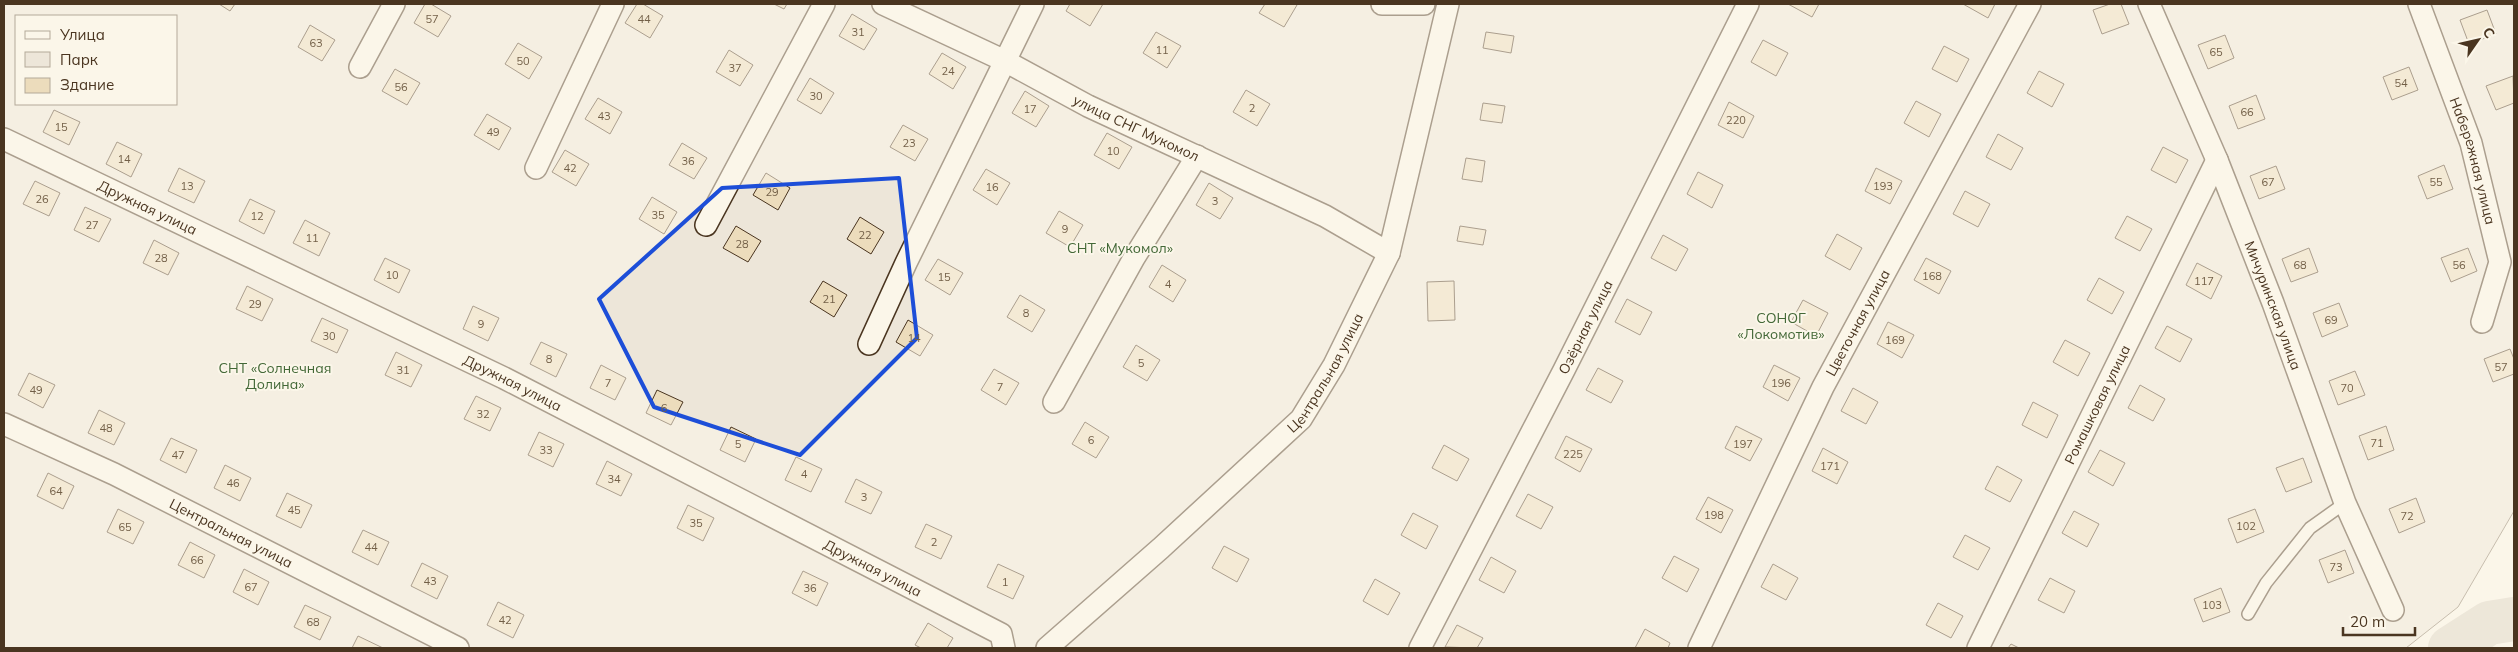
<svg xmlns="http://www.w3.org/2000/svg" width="2518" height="652" viewBox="0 0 2518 652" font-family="Mulish,sans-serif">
<rect width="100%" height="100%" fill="#fbf6e9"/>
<path fill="#ede6d9" stroke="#887966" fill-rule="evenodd" d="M4,4h2510v507l-56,96 -52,41h-2402zM16,16h160v88h-160z"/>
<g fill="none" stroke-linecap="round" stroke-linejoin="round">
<path stroke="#dcd4c6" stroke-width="44" d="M2450,648l39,-25 25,-4"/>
</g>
<g fill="#ecdcbc" stroke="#4a3520">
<path d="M219,4h16l-5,7z"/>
<path d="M425,4h6l20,12 -13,21 -24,-14z"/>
<path d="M637,4h6l20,12 -13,22 -25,-15z"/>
<path d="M774,4h13l-3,5z"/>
<path d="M1070,4h33l-13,22 -24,-15z"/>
<path d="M1265,4h29l3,1 -13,22 -25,-14z"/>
<path d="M1788,4h31l-7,13z"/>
<path d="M1963,4h32l-7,14z"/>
<path d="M2110,4h11l8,20 -27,10 -9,-24z"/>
<path d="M2487,10l9,24 -27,10 -9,-24z"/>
<path d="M852,14l25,15 -13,21 -25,-14z"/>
<path d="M310,25l25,15 -13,21 -24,-14z"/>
<path d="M1156,32l25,14 -14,22 -24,-15z"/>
<path d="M1486,32l28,4 -3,17 -28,-5z"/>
<path d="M2225,35l9,23 -26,11 -10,-24z"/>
<path d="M1763,40l25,13 -12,23 -25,-14z"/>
<path d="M518,43l24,14 -13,22 -24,-15z"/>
<path d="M1944,46l25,13 -12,23 -25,-13z"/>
<path d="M729,50l24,15 -13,21 -24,-14z"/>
<path d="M942,53l24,14 -13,22 -24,-15z"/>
<path d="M2409,67l9,23 -26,10 -9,-23z"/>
<path d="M395,69l25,14 -13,22 -25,-14z"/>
<path d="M2039,71l25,13 -12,23 -25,-14z"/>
<path d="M2513,76l1,27 -18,7 -10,-24z"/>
<path d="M810,78l24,15 -13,21 -24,-14z"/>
<path d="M1246,90l24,14 -13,22 -24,-14z"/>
<path d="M1025,91l24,15 -13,21 -24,-14z"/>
<path d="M2256,95l9,24 -27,10 -9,-23z"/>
<path d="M598,98l24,14 -12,22 -25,-15z"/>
<path d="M1916,101l25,13 -12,23 -25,-14z"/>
<path d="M1729,102l25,14 -11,22 -25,-13z"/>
<path d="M1483,103l22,3 -3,17 -22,-3z"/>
<path d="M54,110l26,12 -11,23 -26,-13z"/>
<path d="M487,114l24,14 -12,22 -25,-15z"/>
<path d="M903,125l25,14 -13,22 -25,-14z"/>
<path d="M1107,133l25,14 -13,22 -25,-14z"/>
<path d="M1998,134l25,14 -12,22 -25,-13z"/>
<path d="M117,142l25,12 -11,23 -25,-13z"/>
<path d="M682,143l25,15 -13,21 -25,-14z"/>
<path d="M2163,147l25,13 -12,23 -25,-13z"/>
<path d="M565,150l24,14 -13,22 -24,-14z"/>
<path d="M1466,158l19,3 -3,21 -20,-3z"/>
<path d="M2444,165l9,24 -26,10 -9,-23z"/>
<path d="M2276,166l9,23 -26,10 -9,-23z"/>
<path d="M179,168l26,13 -11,22 -26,-12z"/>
<path d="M1876,168l26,13 -12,23 -25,-13z"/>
<path d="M986,169l24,14 -13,22 -24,-15z"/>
<path d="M1698,172l25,13 -11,23 -25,-14z"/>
<path d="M766,173l24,15 -12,22 -25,-15z"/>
<path d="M35,181l25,12 -11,23 -26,-12z"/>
<path d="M1209,183l24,15 -13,21 -24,-14z"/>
<path d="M1965,191l25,13 -12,23 -25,-13z"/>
<path d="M652,197l25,15 -13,22 -25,-15z"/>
<path d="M250,199l25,12 -11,23 -25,-13z"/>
<path d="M85,207l26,12 -12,23 -25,-12z"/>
<path d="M1059,211l24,14 -13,22 -24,-14z"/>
<path d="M2127,216l25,13 -12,22 -25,-13z"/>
<path d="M860,217l24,15 -13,22 -24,-15z"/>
<path d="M305,220l25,13 -11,23 -26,-13z"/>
<path d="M736,226l25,15 -13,21 -25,-14z"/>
<path d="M1460,226l26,4 -3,15 -26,-4z"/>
<path d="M1837,234l25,14 -12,22 -25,-14z"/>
<path d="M1663,235l25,14 -12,22 -25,-13z"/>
<path d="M154,240l25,13 -11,22 -25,-12z"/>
<path d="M2309,248l9,24 -27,10 -9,-23z"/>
<path d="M2468,248l9,23 -26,11 -10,-24z"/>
<path d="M385,258l25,12 -11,23 -25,-13z"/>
<path d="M1926,258l25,13 -12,23 -25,-14z"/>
<path d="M938,259l25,14 -13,22 -25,-15z"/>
<path d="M2197,263l25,13 -11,23 -25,-14z"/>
<path d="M1162,265l24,15 -13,22 -24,-15z"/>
<path d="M2099,278l25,14 -12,22 -25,-14z"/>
<path d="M823,281l24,14 -13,22 -24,-15z"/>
<path d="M1454,281l1,39 -27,1 -1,-39z"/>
<path d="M247,286l26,13 -11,22 -26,-12z"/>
<path d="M1020,295l25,15 -13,22 -25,-15z"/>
<path d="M1627,299l25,13 -12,23 -25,-13z"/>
<path d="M1803,300l25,13 -12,23 -25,-14z"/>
<path d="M2339,303l9,23 -26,11 -9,-24z"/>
<path d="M473,306l26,12 -11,23 -25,-12z"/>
<path d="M322,318l26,12 -11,23 -26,-12z"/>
<path d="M908,320l25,15 -13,21 -24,-14z"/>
<path d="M1888,322l26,13 -12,23 -25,-14z"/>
<path d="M2167,326l25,13 -12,23 -25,-14z"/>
<path d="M2065,340l25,13 -12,23 -25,-14z"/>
<path d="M541,342l26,12 -11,23 -26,-13z"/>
<path d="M1136,345l24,15 -13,21 -24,-14z"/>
<path d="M2510,349l4,10v15l-21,8 -9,-23z"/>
<path d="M396,352l26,13 -11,22 -26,-12z"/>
<path d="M601,365l25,13 -11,22 -25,-12z"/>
<path d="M1774,365l26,13 -12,23 -25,-14z"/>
<path d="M1598,368l25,13 -12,22 -25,-13z"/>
<path d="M994,369l25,14 -13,22 -25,-15z"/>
<path d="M2355,371l10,24 -27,10 -9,-24z"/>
<path d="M29,373l26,12 -12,23 -25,-13z"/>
<path d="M2140,385l25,14 -12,22 -25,-13z"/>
<path d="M1853,388l25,14 -12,22 -25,-13z"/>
<path d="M657,390l26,12 -12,23 -25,-12z"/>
<path d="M476,396l25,12 -11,23 -26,-12z"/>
<path d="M2033,402l25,13 -11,23 -25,-13z"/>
<path d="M99,410l26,13 -11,22 -26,-12z"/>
<path d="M1085,422l24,15 -13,21 -24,-14z"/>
<path d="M1736,426l26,13 -12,22 -25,-13z"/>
<path d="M2386,426l8,24 -26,10 -9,-24z"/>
<path d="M731,427l25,12 -11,23 -25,-12z"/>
<path d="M539,432l25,12 -11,23 -25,-12z"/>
<path d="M1566,436l26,13 -12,23 -25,-14z"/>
<path d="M171,438l26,12 -11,23 -26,-13z"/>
<path d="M1444,445l25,14 -12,22 -25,-13z"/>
<path d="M1823,448l25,14 -11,22 -25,-13z"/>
<path d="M2100,450l25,13 -12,23 -25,-14z"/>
<path d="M796,457l26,12 -11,23 -26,-12z"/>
<path d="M2303,458l9,24 -26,10 -10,-24z"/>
<path d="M607,461l25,13 -11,22 -25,-12z"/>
<path d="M225,465l26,13 -11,23 -26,-13z"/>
<path d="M1997,466l25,14 -12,22 -25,-13z"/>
<path d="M48,473l26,13 -11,23 -26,-13z"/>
<path d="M856,479l26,13 -11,22 -26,-12z"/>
<path d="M287,493l25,12 -11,23 -25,-12z"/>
<path d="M1528,494l25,13 -12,22 -25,-13z"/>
<path d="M1708,497l25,13 -12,23 -25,-14z"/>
<path d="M2416,498l9,24 -26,11 -10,-24z"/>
<path d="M688,505l26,13 -11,23 -26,-13z"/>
<path d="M118,509l26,13 -11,22 -26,-12z"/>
<path d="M2255,509l9,23 -27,11 -9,-24z"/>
<path d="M2074,511l25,13 -12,23 -25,-14z"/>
<path d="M1413,513l25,13 -12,23 -25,-14z"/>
<path d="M926,524l26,12 -11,23 -26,-12z"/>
<path d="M363,530l26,12 -11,23 -26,-13z"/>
<path d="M1965,535l25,13 -12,22 -25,-13z"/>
<path d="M190,542l25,13 -11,23 -26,-13z"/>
<path d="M1224,546l25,13 -12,23 -25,-14z"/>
<path d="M2345,550l9,23 -26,10 -9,-23z"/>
<path d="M1674,556l25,13 -12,23 -25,-14z"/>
<path d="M1491,557l25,14 -12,22 -25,-13z"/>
<path d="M422,563l26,13 -11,23 -26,-13z"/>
<path d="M998,564l26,12 -11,23 -26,-12z"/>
<path d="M1773,564l25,14 -12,22 -25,-13z"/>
<path d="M244,569l25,13 -11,23 -25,-13z"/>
<path d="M803,571l25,12 -11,23 -25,-13z"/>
<path d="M2050,578l25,13 -11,22 -26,-13z"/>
<path d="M1375,579l25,14 -12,22 -25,-14z"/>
<path d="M2221,588l9,24 -27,10 -9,-23z"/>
<path d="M498,602l26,13 -11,23 -26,-13z"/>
<path d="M1938,603l25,13 -12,22 -25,-13z"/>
<path d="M305,605l26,12 -11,23 -26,-13z"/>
<path d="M928,623l25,15 -6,10h-26l-6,-3z"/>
<path d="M1457,625l26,13 -6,10 -32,-1z"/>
<path d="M1645,629l25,14 -2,5h-33z"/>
<path d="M358,636l25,12h-31z"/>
<path d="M2011,644l8,4h-11z"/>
</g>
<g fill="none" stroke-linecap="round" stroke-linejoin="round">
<defs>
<path id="service" d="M2248,614l18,-31 44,-55 35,-25"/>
<g id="minor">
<path id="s1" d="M883,4l122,57 83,45 237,110 64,37"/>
<path d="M1382,4h42"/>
<path id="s2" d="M2149,4l68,156 56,143 72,200 48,107"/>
<path id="s3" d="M2419,4l52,139 29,119 -18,60"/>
<path d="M360,67l34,-63"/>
<path id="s4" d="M4,139l500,239 497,256 3,14"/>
<path d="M536,168l77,-164"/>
<path d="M706,225l118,-221"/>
<path d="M869,344l37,-81 127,-259"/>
<path d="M1054,402l80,-144 63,-102"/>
<path id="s5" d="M4,424l110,50 344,174"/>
<path id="s6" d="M1047,648l114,-100 140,-129 33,-54 55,-112 59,-249"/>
<path id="s7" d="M1420,648l144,-278 184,-366"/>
<path id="s8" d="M1699,648l124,-261 207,-383"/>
<path id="s9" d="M1978,648l239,-488"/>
</g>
</defs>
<use href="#service" stroke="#4a3520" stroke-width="14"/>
<use href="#minor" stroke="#4a3520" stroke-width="24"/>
<use href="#service" stroke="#fbf6e9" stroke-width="11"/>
<use href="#minor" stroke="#fbf6e9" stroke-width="21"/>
</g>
<path d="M0 0H2518V652H0ZM899,178l18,160 -117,117 -146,-48 -55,-108 123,-111z" fill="#fbf6e9" fill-opacity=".55" fill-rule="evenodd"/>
<path fill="none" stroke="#1d4ed8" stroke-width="4" stroke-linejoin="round" d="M899,178l18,160 -117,117 -146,-48 -55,-108 123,-111z"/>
<g text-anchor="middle" stroke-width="4" stroke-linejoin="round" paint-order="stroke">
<g font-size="11" fill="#725f47">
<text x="432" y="23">57</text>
<text x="644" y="23">44</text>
<text x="858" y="36">31</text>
<text x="316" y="47">63</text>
<text x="1162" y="54">11</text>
<text x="2216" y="56">65</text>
<text x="523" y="65">50</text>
<text x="735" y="72">37</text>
<text x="948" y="75">24</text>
<text x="2401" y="87">54</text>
<text x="401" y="91">56</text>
<text x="816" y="100">30</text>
<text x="1252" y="112">2</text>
<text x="1030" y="113">17</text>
<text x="2247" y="116">66</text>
<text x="604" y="120">43</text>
<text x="1736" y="124">220</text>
<text x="61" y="131">15</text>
<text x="493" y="136">49</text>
<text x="909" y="147">23</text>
<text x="1113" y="155">10</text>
<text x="124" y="163">14</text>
<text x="688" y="165">36</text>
<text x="570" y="172">42</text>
<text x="2268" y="186">67</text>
<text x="2436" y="186">55</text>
<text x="187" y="190">13</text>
<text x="1883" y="190">193</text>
<text x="992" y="191">16</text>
<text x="772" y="196">29</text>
<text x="42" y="203">26</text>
<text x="1215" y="205">3</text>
<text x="658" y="219">35</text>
<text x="257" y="220">12</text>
<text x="92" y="229">27</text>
<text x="1065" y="233">9</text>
<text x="865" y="239">22</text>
<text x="312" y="242">11</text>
<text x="742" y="248">28</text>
<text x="161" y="262">28</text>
<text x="2300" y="269">68</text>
<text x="2459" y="269">56</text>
<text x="392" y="279">10</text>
<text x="1932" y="280">168</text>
<text x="944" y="281">15</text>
<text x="2204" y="285">117</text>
<text x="1168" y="288">4</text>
<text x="829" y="303">21</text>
<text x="255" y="308">29</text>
<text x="1026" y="317">8</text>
<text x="2331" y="324">69</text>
<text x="481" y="328">9</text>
<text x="329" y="340">30</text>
<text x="914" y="342">14</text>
<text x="1895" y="344">169</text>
<text x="549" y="363">8</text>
<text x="1141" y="367">5</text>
<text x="2501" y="371">57</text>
<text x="403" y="374">31</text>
<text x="608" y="387">7</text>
<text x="1781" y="387">196</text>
<text x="1000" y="391">7</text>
<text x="2347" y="392">70</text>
<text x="36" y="394">49</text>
<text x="664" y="412">6</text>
<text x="483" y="418">32</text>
<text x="106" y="432">48</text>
<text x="1091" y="444">6</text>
<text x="2377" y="447">71</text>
<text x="738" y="448">5</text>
<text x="1743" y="448">197</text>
<text x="546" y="454">33</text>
<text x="1573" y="458">225</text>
<text x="178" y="459">47</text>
<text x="1830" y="470">171</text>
<text x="804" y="478">4</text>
<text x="614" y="483">34</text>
<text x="233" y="487">46</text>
<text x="56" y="495">64</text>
<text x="864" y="501">3</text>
<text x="294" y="514">45</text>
<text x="1714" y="519">198</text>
<text x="2407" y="520">72</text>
<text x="696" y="527">35</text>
<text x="2246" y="530">102</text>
<text x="125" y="531">65</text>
<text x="934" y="546">2</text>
<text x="371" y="551">44</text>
<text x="197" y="564">66</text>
<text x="2336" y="571">73</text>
<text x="430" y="585">43</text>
<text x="1005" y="586">1</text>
<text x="251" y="591">67</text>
<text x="810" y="592">36</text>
<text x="2212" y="609">103</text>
<text x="505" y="624">42</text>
<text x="313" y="626">68</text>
</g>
<g font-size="14" fill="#4a3520" stroke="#fbf6e9">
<text dy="5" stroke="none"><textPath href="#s1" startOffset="282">улица СНГ Мукомол</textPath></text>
<text dy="5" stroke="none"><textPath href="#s3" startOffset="166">Набережная улица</textPath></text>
<text dy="5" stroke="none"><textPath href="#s4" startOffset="159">Дружная улица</textPath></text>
<text dy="5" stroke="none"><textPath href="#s2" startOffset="326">Мичуринская улица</textPath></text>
<text dy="5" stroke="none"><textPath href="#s8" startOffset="362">Цветочная улица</textPath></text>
<text dy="5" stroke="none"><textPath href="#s7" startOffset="361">Озёрная улица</textPath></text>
<text dy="5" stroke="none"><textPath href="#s6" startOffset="394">Центральная улица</textPath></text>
<text dy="5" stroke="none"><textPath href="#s4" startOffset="564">Дружная улица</textPath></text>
<text dy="5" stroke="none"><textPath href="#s9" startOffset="271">Ромашковая улица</textPath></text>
<text dy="5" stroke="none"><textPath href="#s5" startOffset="252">Центральная улица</textPath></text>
<text dy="5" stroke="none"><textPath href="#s4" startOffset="969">Дружная улица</textPath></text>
</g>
<g font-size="14" fill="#436837" stroke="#fbf6e9">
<text x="1120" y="253">СНТ «Мукомол»</text>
<text x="1781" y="323">СОНОГ<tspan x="1781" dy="16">«Локомотив»</tspan></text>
<text x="275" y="373">СНТ «Солнечная<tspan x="275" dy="16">Долина»</tspan></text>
</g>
</g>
<rect width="2518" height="652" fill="none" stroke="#4a3520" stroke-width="10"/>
<rect x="15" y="15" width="162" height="90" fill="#fbf6e9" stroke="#b4a999"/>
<rect x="25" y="31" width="25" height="8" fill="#fbf6e9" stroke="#b4a999"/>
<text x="60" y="40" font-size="15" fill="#4a3520">Улица</text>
<rect x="25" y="52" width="25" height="15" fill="#ede6d9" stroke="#b4a999"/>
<text x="60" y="65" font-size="15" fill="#4a3520">Парк</text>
<rect x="25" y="78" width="25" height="15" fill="#ecdcbc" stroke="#b4a999"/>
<text x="60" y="90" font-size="15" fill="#4a3520">Здание</text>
<g transform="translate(2478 40) rotate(56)" stroke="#fbf6e9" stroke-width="4" paint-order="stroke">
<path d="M0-4L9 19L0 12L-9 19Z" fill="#4a3520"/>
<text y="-8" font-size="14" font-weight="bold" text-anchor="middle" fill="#4a3520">С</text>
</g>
<path d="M2343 627v8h72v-8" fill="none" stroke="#4a3520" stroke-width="2.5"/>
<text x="2350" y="627" font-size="15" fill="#4a3520" stroke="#fbf6e9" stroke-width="4" paint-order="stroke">20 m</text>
</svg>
